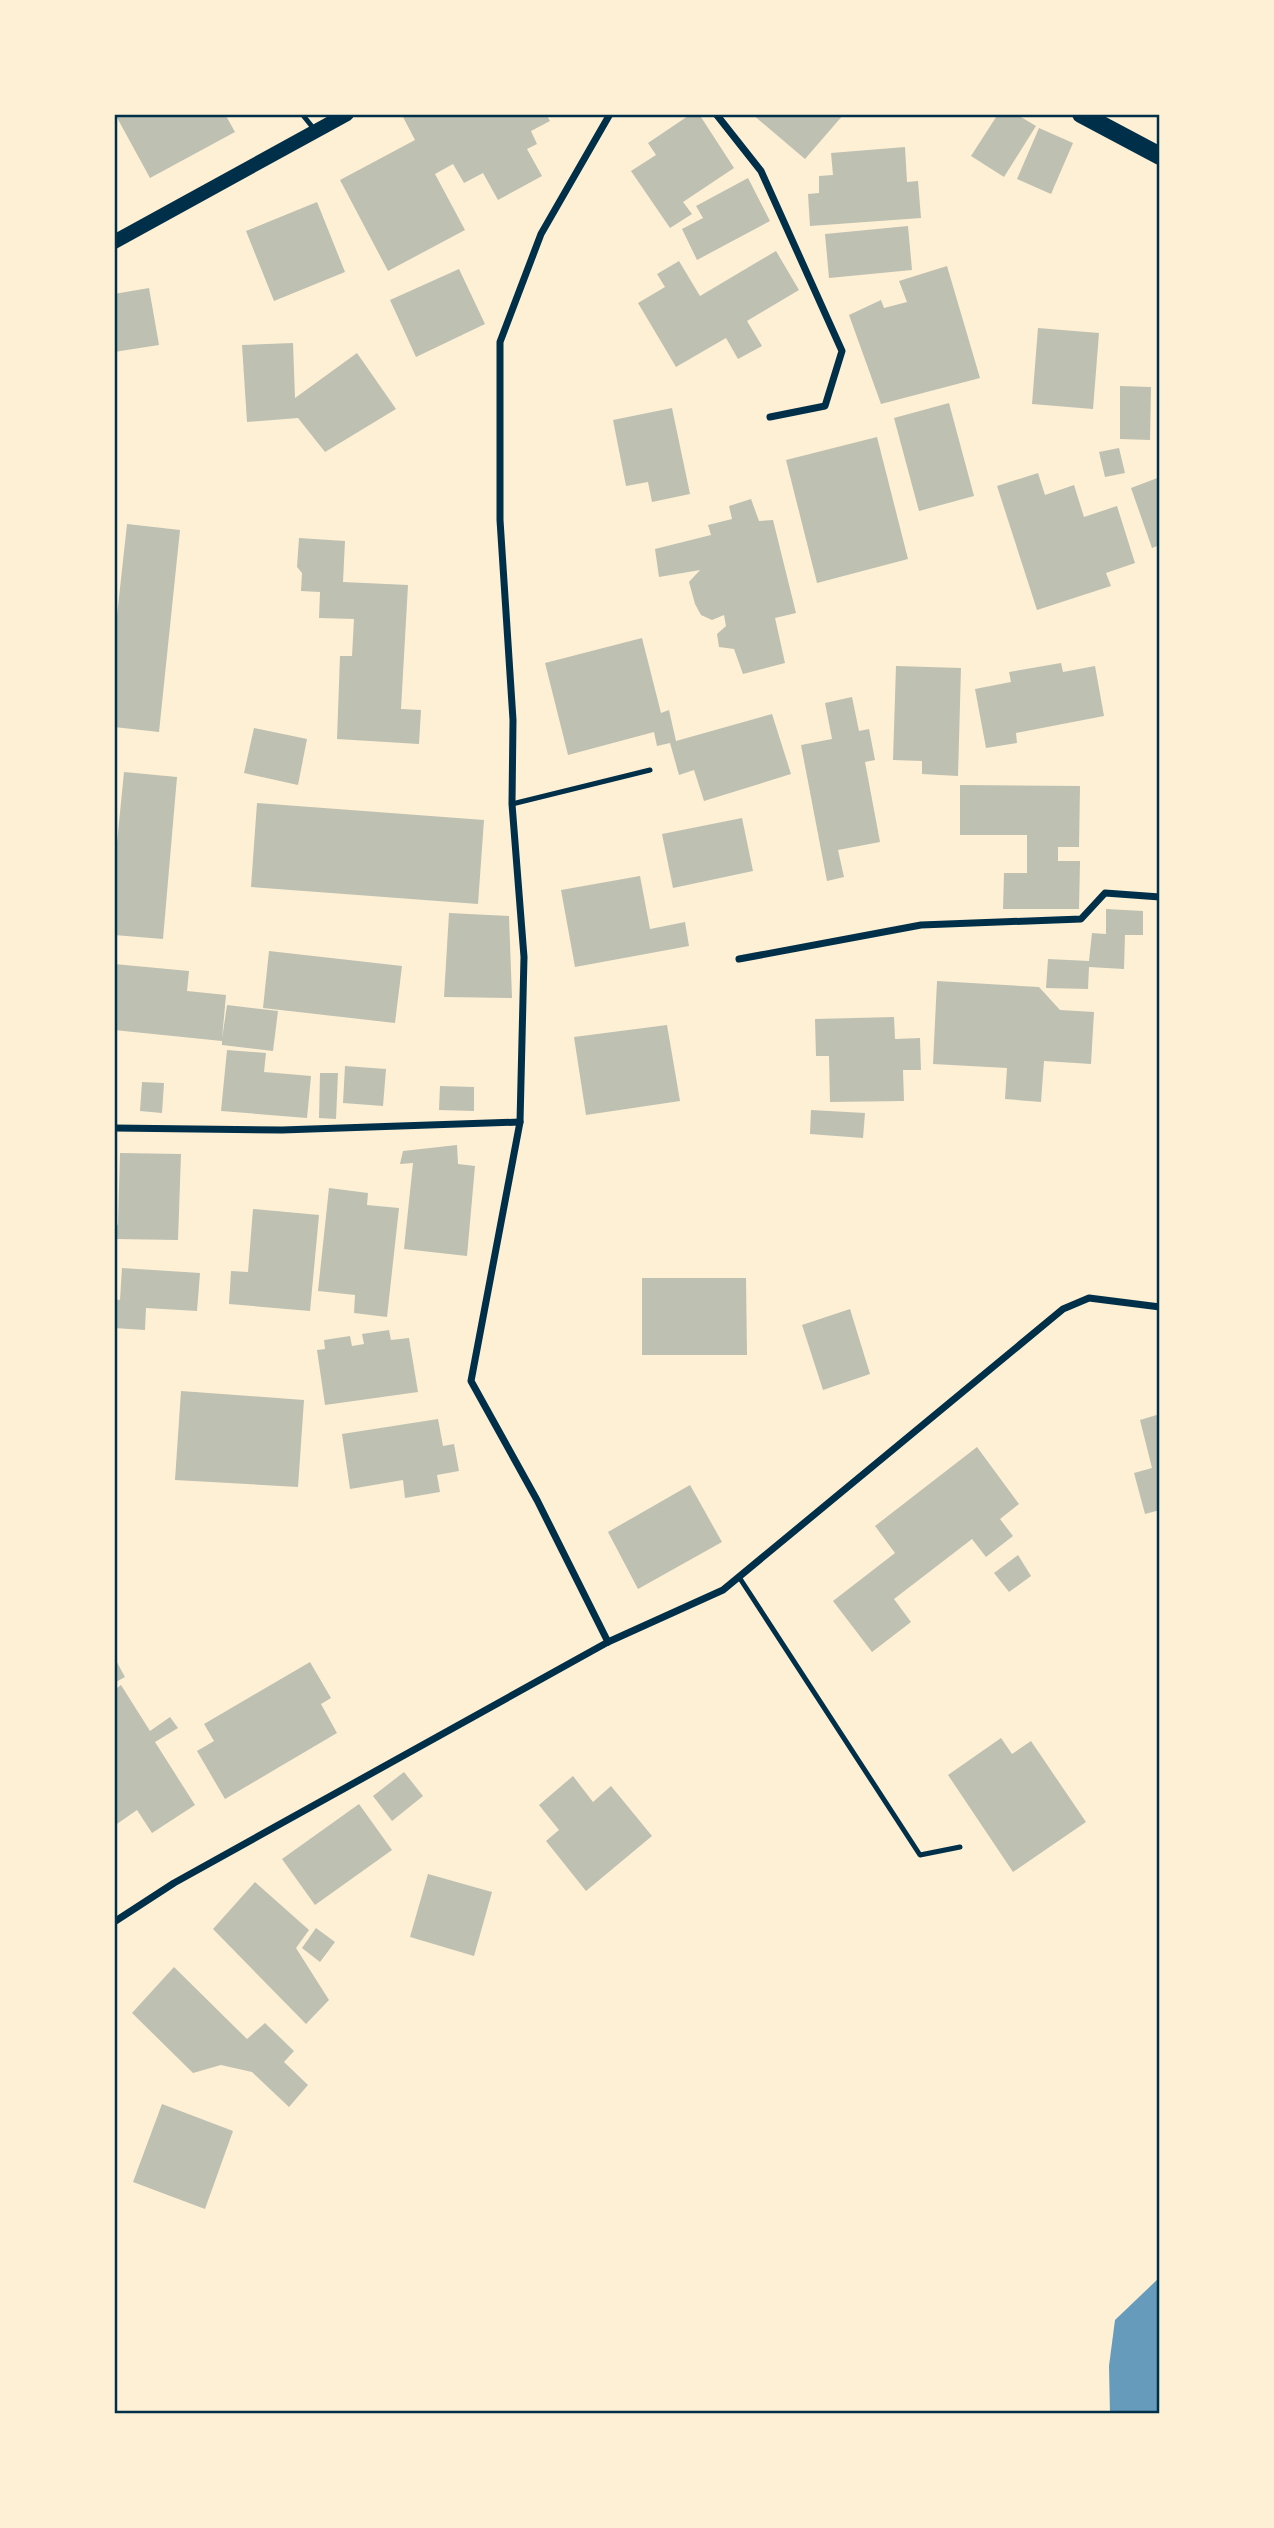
<svg xmlns="http://www.w3.org/2000/svg" width="1274" height="2528" font-family="'Space Grotesk',sans-serif">
	<rect width="100%" height="100%" fill="#fdf0d5"/>
	<path fill="#669bbc" d="M1160 2277V2414H1110L1109 2366 1115 2320Z"/>
	<g fill="#bec0b2">
		<path d="M115 114H225L235 132 150 178Z"/>
		<path d="M546 114 550 121 531 131 537 144 527 149 542 176 498 200 483 173 464 183 453 164 435 174 465 230 388 271 340 180 415 140 402 115Z"/>
		<path d="M691 114H699L734 168 683 202 692 214 670 228 631 171 656 155 648 143Z"/>
		<path d="M752 114H844L805 159Z"/>
		<path d="M998 114H1016L1036 126 1004 177 971 156Z"/>
		<path d="M1039 128 1073 143 1051 194 1017 179Z"/>
		<path d="M905 147 907 182 918 181 921 218 810 226 808 194 819 193V176L833 175 831 153Z"/>
		<path d="M748 178 770 221 697 260 682 229 703 218 696 206Z"/>
		<path d="M317 202 345 272 274 301 246 231Z"/>
		<path d="M908 226 912 270 829 278 825 234Z"/>
		<path d="M776 251 799 290 747 321 762 346 738 359 726 338 676 367 638 303 665 287 657 274 679 261 700 296Z"/>
		<path d="M947 266 980 378 881 404 849 315 881 300 884 308 907 302 899 281Z"/>
		<path d="M459 269 485 324 416 357 390 300Z"/>
		<path d="M149 288 159 345 114 352V294Z"/>
		<path d="M1038 328 1099 333 1093 409 1032 404Z"/>
		<path d="M293 343 295 398 357 353 396 409 325 452 298 418 247 422 242 345Z"/>
		<path d="M1120 386 1151 387 1150 440 1120 439Z"/>
		<path d="M949 403 974 496 919 511 894 418Z"/>
		<path d="M672 408 690 494 652 502 648 482 626 486 613 420Z"/>
		<path d="M877 437 908 559 817 583 786 460Z"/>
		<path d="M1119 448 1125 473 1105 477 1099 452Z"/>
		<path d="M1038 473 1045 495 1074 485 1084 517 1117 506 1135 563 1106 573 1111 586 1037 610 997 486Z"/>
		<path d="M1160 477V545L1152 548 1131 488Z"/>
		<path d="M751 499 759 521 773 520 796 613 775 618 785 663 743 674 734 649 719 647 717 634 726 626 724 615 712 620 701 615 695 604 689 582 700 570 659 577 655 549 711 535 708 525 732 519 729 506Z"/>
		<path d="M127 524 180 530 159 732 114 727V643Z"/>
		<path d="M299 538 345 541 343 582 408 585 401 709 421 710 419 744 337 739 340 656H352L354 619 319 618 320 592 301 591 302 573 297 567Z"/>
		<path d="M642 638 661 713 669 710 676 741 772 714 791 774 704 801 694 770 679 775 670 743 657 746 654 732 568 755 545 663Z"/>
		<path d="M1061 663 1063 672 1095 666 1104 716 1016 733 1017 743 986 748 975 689 1011 682 1009 672Z"/>
		<path d="M896 666 961 668 958 776 922 774V761L893 760Z"/>
		<path d="M852 697 859 731 869 729 875 760 865 762 880 842 838 850 844 877 827 881 801 745 832 739 825 703Z"/>
		<path d="M254 728 307 739 298 785 244 773Z"/>
		<path d="M124 772 177 777 163 939 114 935V873Z"/>
		<path d="M960 785 1080 786 1079 847H1058V861H1080L1079 909H1003L1004 873H1027V835H960Z"/>
		<path d="M257 803 484 820 478 904 251 887Z"/>
		<path d="M742 818 753 871 673 888 662 834Z"/>
		<path d="M640 876 650 929 685 922 689 946 575 967 561 890Z"/>
		<path d="M1106 909 1143 911V935H1125L1124 969 1089 967 1088 989 1046 988 1048 959 1089 961 1092 933 1106 934Z"/>
		<path d="M449 913 509 916 512 998 444 997Z"/>
		<path d="M269 951 402 966 395 1023 263 1008Z"/>
		<path d="M114 964 189 971 187 991 226 995 222 1039 227 1005 278 1011 273 1051 222 1045V1041L114 1030Z"/>
		<path d="M937 981 1039 987 1060 1010 1094 1012 1091 1064 1044 1061 1041 1102 1005 1099 1007 1068 933 1064Z"/>
		<path d="M894 1017 895 1039 920 1038 921 1070H903L904 1101 830 1102 829 1056H816L815 1019Z"/>
		<path d="M667 1025 680 1101 586 1115 574 1037Z"/>
		<path d="M227 1050 266 1053 264 1072 311 1076 307 1118 221 1111Z"/>
		<path d="M345 1066 386 1069 383 1106 343 1103Z"/>
		<path d="M320 1073H338L336 1119 319 1118Z"/>
		<path d="M142 1082 164 1083 162 1113 140 1111Z"/>
		<path d="M440 1086 474 1087V1111L439 1110Z"/>
		<path d="M811 1110 865 1113 863 1138 810 1134Z"/>
		<path d="M457 1145 458 1164 475 1166 467 1256 404 1249 413 1163 400 1164 403 1151Z"/>
		<path d="M120 1153 181 1154 178 1240 114 1239V1224L118 1225Z"/>
		<path d="M329 1188 368 1193 367 1205 399 1208 387 1317 354 1313 355 1295 318 1291Z"/>
		<path d="M253 1209 319 1215 310 1311 229 1304 231 1271 248 1272Z"/>
		<path d="M122 1268 200 1273 197 1311 146 1308 145 1330 114 1328V1299L120 1300Z"/>
		<path d="M642 1278H746L747 1355H642Z"/>
		<path d="M850 1309 870 1374 823 1390 802 1325Z"/>
		<path d="M389 1330 391 1340 409 1338 418 1392 325 1405 317 1350 325 1349 324 1340 350 1336 352 1346 364 1344 362 1334Z"/>
		<path d="M181 1391 304 1400 298 1487 175 1480Z"/>
		<path d="M1160 1414V1510L1145 1514 1134 1473 1152 1468 1140 1420Z"/>
		<path d="M438 1419 443 1446 454 1444 459 1471 437 1475 440 1492 405 1498 403 1480 350 1489 342 1434Z"/>
		<path d="M977 1447 1019 1504 1000 1519 1013 1536 986 1557 972 1539 894 1599 911 1622 872 1652 833 1601 895 1553 875 1526Z"/>
		<path d="M690 1485 722 1542 638 1589 608 1532Z"/>
		<path d="M1018 1555 1031 1576 1009 1592 994 1573Z"/>
		<path d="M114 1657 125 1677 114 1683Z"/>
		<path d="M310 1662 331 1698 321 1704 337 1733 225 1799 197 1751 214 1741 204 1724Z"/>
		<path d="M121 1685 150 1731 170 1717 178 1728 155 1742 195 1805 152 1833 137 1810 114 1826V1690Z"/>
		<path d="M1001 1738 1012 1754 1031 1741 1086 1822 1013 1872 948 1775Z"/>
		<path d="M404 1772 423 1796 392 1821 373 1796Z"/>
		<path d="M573 1776 593 1802 611 1786 652 1836 586 1891 546 1841 559 1830 539 1805Z"/>
		<path d="M359 1804 392 1850 315 1905 282 1859Z"/>
		<path d="M428 1874 492 1892 474 1956 410 1937Z"/>
		<path d="M255 1882 309 1930 296 1948 329 2000 306 2024 213 1929Z"/>
		<path d="M316 1928 335 1942 320 1962 302 1948Z"/>
		<path d="M174 1967 247 2039 265 2023 294 2051 284 2062 308 2085 289 2107 252 2072 221 2065 193 2073 132 2013Z"/>
		<path d="M162 2104 233 2131 205 2209 133 2182Z"/>
	</g>
	<g fill="none" stroke-linecap="round" stroke-linejoin="round">
		<g stroke="#003049" stroke-width="5">
			<path d="M302 114 314 129"/>
			<path d="M512 804 650 770"/>
			<path d="M739 1577 920 1855 960 1847"/>
		</g>
		<g stroke="#003049" stroke-width="7">
			<path d="M716 114 761 171 842 351 825 406 770 417"/>
			<path d="M739 959 921 925 1081 919 1105 893 1160 897"/>
			<path d="M114 1128 282 1130 520 1122"/>
			<path d="M608 1642 537 1500 471 1381 520 1122 524 957 512 804 513 720 500 520V342L541 234 610 114"/>
			<path d="M114 1922 174 1883 608 1642 723 1590 1063 1309 1089 1298 1160 1307"/>
		</g>
		<path stroke="#003049" stroke-width="14" d="M114 242 347 114"/>
		<path stroke="#003049" stroke-width="18" d="M1081 114 1160 156"/>
	</g>
	<rect width="1274" height="2528" fill="none" stroke="#fdf0d5" stroke-width="231"/>
	<rect x="116" y="116" width="1042" height="2296" fill="none" stroke="#003049" stroke-width="2.5"/>
</svg>
